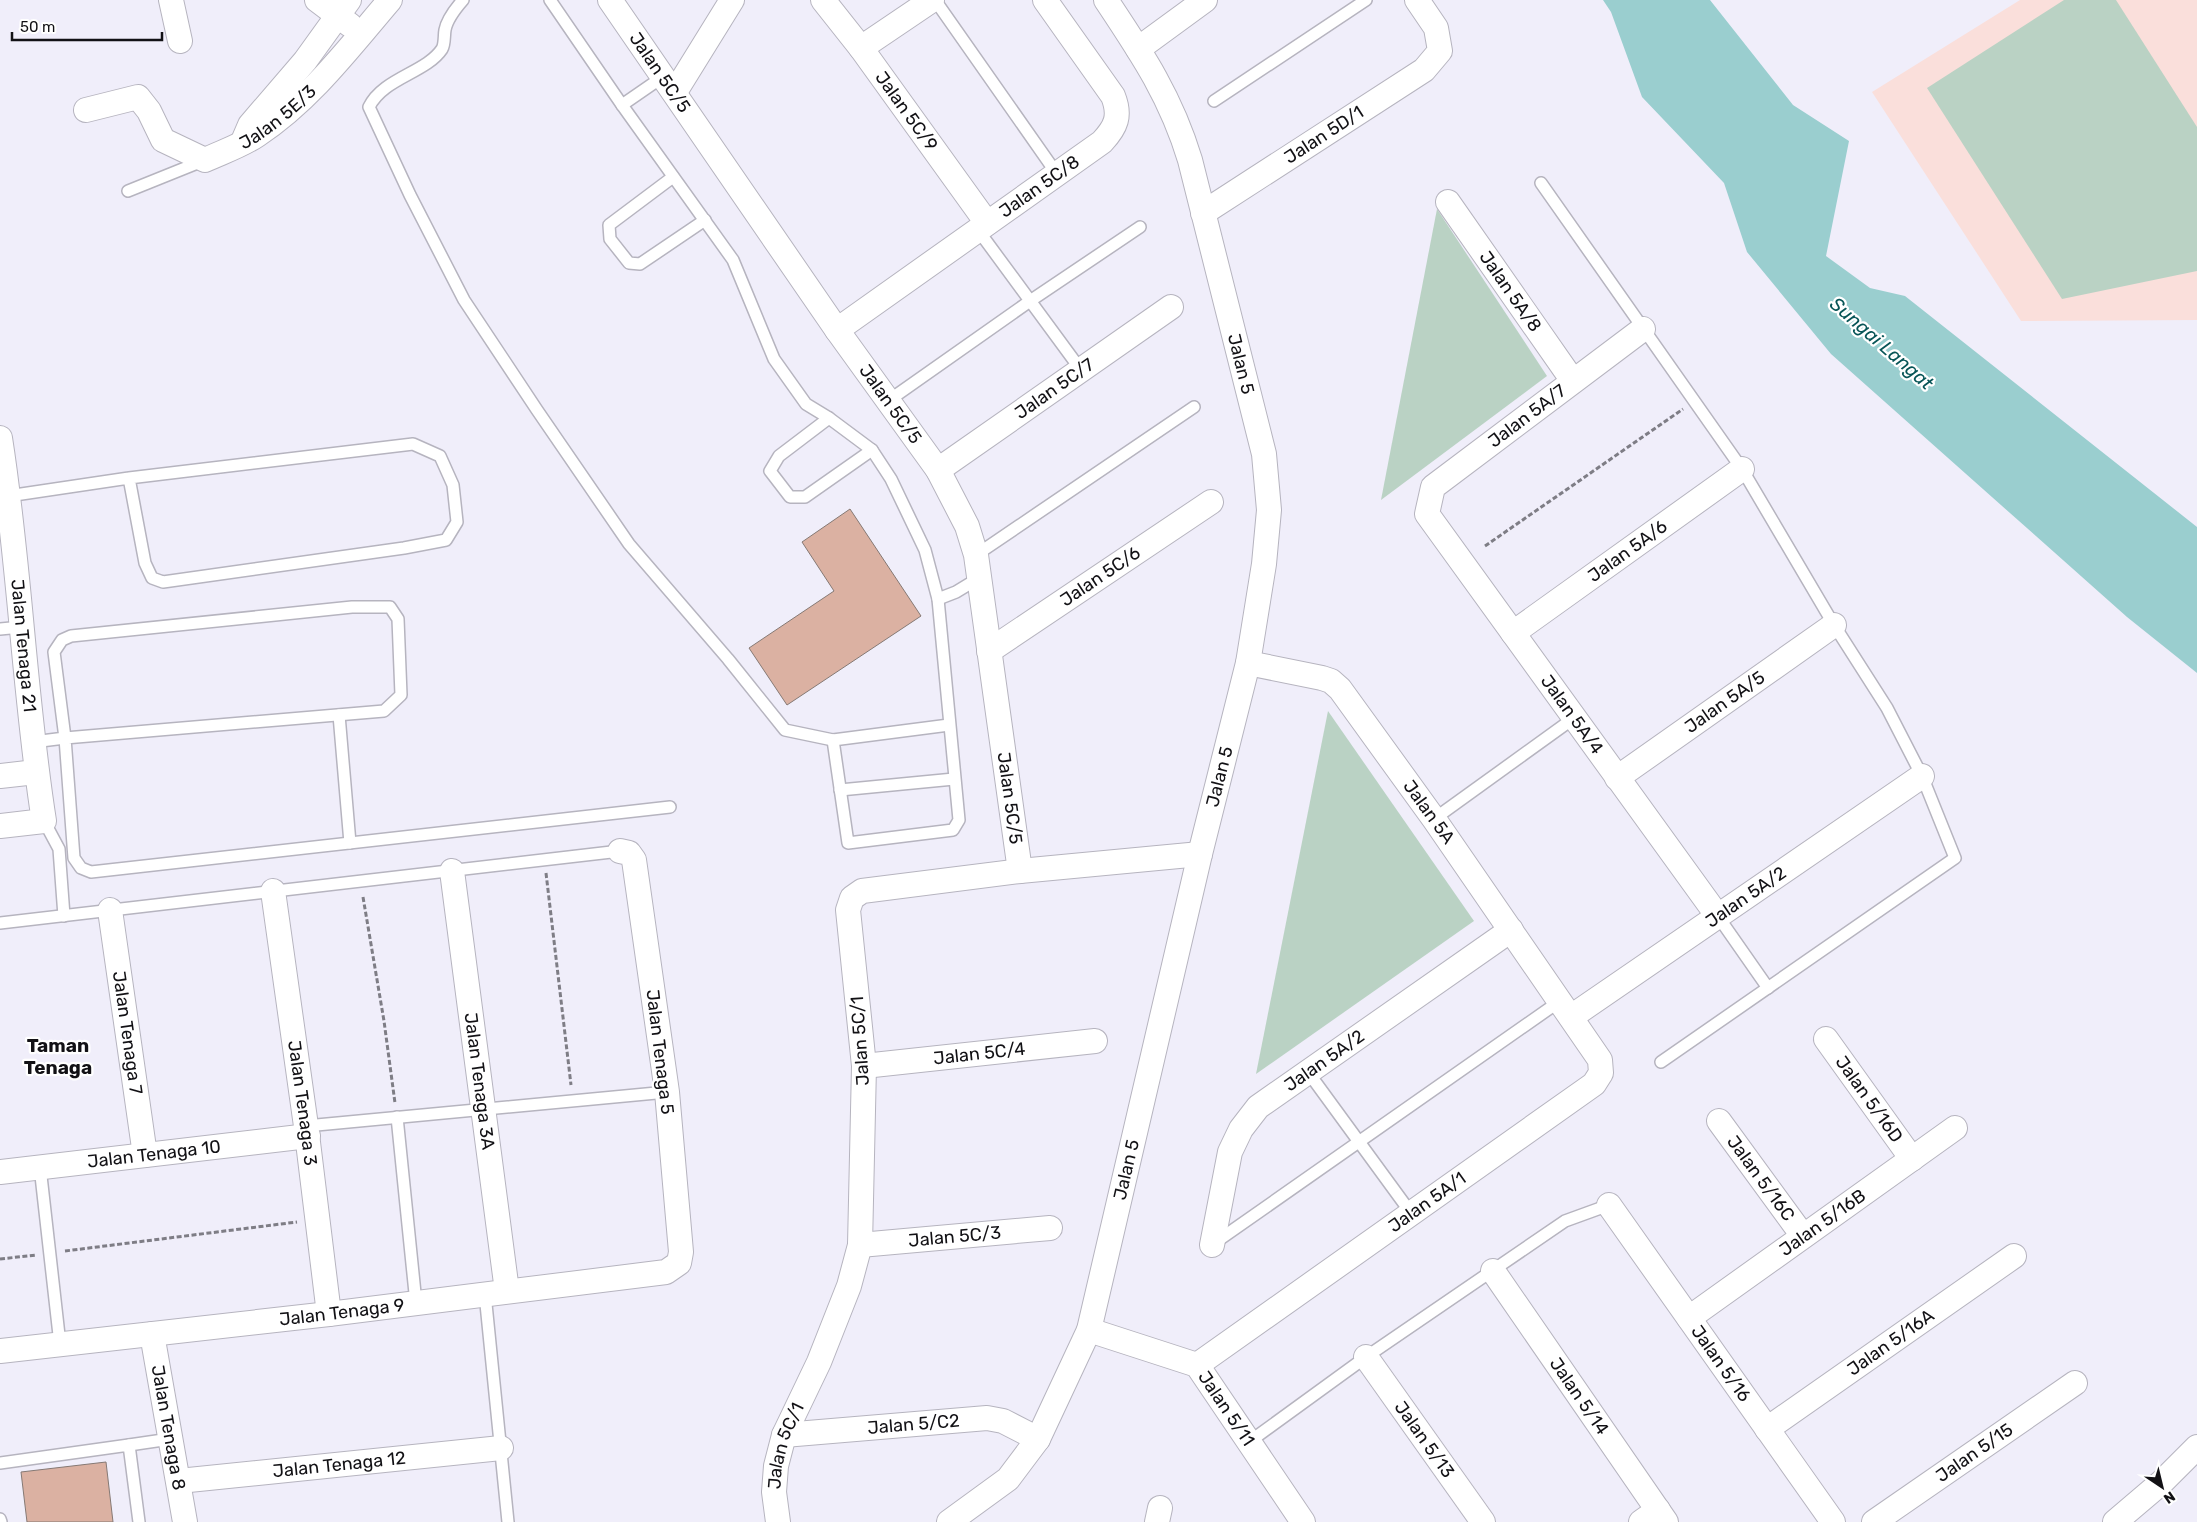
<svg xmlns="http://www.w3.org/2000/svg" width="2197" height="1522" font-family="Rubik,sans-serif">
	<rect width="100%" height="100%" fill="#f0eefa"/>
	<path fill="#fadfdb" d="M2020 0H2197V320L2021 321 1872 92Z"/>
	<g fill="#bad2c4">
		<path d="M2064 0H2116L2197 127V271L2062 299 1927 88Z"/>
		<path d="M1437 209 1547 376 1381 500Z"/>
		<path d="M1328 711 1474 921 1256 1074Z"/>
	</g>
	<path fill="#9acecf" d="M1603 0H1710L1793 105 1849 141 1826 256 1870 288 1905 296 2197 527V673L2127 617 1831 354 1747 252 1724 183 1642 97 1611 12Z"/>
	<g fill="#dbb1a2" stroke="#857974">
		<path d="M850 509 921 616 787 705 749 648 834 591 802 542Z"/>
		<path d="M106 1462 113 1522H27L21 1472Z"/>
	</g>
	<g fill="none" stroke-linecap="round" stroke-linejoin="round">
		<defs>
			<g id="lane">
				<path d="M463 0C456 8 447 19 445 30 444 35 445 44 442 49 426 73 383 78 369 107L410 195 464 300 537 410 629 544 728 659 785 730 833 740 949 725"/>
				<path d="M550 0 622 105 733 260 774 359 806 404 829 418 872 450 891 479 925 550 938 599 959 820 953 830 848 843 833 740"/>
				<path d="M935 0 1057 174"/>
				<path d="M1214 101 1366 0"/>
				<path d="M622 105 664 76"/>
				<path d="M673 177 609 225 610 239 629 263 640 264 705 220"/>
				<path d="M1541 183 1742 469 1834 625 1887 708 1922 776 1955 858 1661 1062"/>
				<path d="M128 191 205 160"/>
				<path d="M978 230 1081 370"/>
				<path d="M888 401 1030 301 1140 227"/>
				<path d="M829 418 779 456 770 471 790 497H805L872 450"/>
				<path d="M8 496 129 478 413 444 440 456 453 485 457 522 446 540 404 548 163 582 152 578 145 563 129 478"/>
				<path d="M976 555 1194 407"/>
				<path d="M938 599 956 592 979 578"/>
				<path d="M0 629 21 627"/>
				<path d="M339 715 350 843"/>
				<path d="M33 742 65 738 384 711 401 695 398 619 390 607H352L71 636 62 640 54 652 65 738 74 858 81 868 91 872 670 807"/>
				<path d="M840 790 954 779"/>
				<path d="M1434 819 1574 718"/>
				<path d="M44 821 59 849 64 916"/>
				<path d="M1717 915 1768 988"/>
				<path d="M0 923 620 851"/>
				<path d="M1308 1072 1411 1213"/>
				<path d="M397 1117 416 1303"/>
				<path d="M306 1126 667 1092"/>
				<path d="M40 1167 60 1344"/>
				<path d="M1213 1244 1560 1001"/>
				<path d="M485 1294 508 1522"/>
				<path d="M1249 1442 1366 1357 1565 1221 1609 1205"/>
				<path d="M129 1445 170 1439"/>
				<path d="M0 1463 129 1445 139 1522"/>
				<path d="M0 1519 1 1522"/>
			</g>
			<g id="street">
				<path d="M171 0 180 41"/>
				<path d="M317 0 350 25"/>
				<path id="s1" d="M610 0 837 330 938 470 967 526 976 555 1020 871"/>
				<path id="s2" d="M823 0 861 48 987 223"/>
				<path d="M861 48 932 0"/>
				<path d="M1138 49 1205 0"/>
				<path d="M675 92 732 0"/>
				<path id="s3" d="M86 110 138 97 149 111 163 140 205 160C222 152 241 146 257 135 310 100 349 48 390 0"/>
				<path d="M244 139 250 125 305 61 349 0"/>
				<path id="s4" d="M1448 202 1573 381"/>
				<path id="s5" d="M1203 213 1424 70 1440 51 1436 28 1417 0"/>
				<path id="s6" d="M1643 329 1433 487 1427 514 1717 915"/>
				<path id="s7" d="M837 330 1102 142C1116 127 1121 116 1113 96L1045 0"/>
				<path id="s8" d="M0 438C20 565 24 695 44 821L0 826"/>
				<path id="s9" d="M938 470 1171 307"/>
				<path id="s10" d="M1513 633 1742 469"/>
				<path id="s11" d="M989 651 1211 502"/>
				<path d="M0 776 36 772"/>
				<path id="s12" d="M1617 778 1834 625"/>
				<path id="s13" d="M452 871 507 1291"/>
				<path id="s14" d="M273 891 306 1126 329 1314"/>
				<path id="s15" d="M110 910 145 1155"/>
				<path id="s16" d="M1571 1017 1922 776"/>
				<path id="s17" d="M1826 1039 1912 1159"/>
				<path id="s18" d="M864 1066 1095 1041"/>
				<path id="s19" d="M1719 1121 1803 1236"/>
				<path id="s20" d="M0 1172 308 1136"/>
				<path id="s21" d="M1609 1205 1833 1522"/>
				<path id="s22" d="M860 1245 1050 1228"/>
				<path id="s23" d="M1212 1245 1230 1152 1241 1129 1258 1107 1511 930"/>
				<path id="s24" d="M1493 1271 1666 1522"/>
				<path id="s25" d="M1689 1318 1955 1128"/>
				<path id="s26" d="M1089 1330 1197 1365 1303 1522"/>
				<path id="s27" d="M152 1334 185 1522"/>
				<path id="s28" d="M0 1351 329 1314 666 1272 679 1263 681 1252 667 1092 634 860 629 853 620 851"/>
				<path id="s29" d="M1366 1357 1483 1522"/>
				<path id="s30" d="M1197 1365 1594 1084 1601 1073 1600 1060 1434 819 1340 689 1331 681 1322 678 1248 663"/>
				<path id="s31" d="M1767 1429 2014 1256"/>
				<path id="s32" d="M784 1435 987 1418 1003 1421 1038 1439"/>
				<path id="s33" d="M179 1481 501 1448"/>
				<path id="s34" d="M778 1522 774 1492 776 1466 784 1435 819 1362 849 1286 860 1245 864 1066 848 910 852 898 862 891 1020 871 1200 854"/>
				<path id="s35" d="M949 1522 1008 1479 1038 1439 1089 1330 1200 854 1248 663 1264 564 1269 510 1264 454 1190 160C1171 97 1142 54 1106 0"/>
				<path d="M1157 1522 1160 1508"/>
				<path d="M1641 1522 1658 1510"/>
				<path id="s36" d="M1874 1522 2075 1383"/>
				<path d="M2115 1522 2162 1482 2197 1447"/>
			</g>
		</defs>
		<use href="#lane" stroke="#b6b4bf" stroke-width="14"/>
		<use href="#street" stroke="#b6b4bf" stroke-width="26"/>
		<g stroke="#7e7d85" stroke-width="3" stroke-dasharray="5 2.5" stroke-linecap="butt">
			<path d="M1485 546 1683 409"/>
			<path d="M546 873 571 1085"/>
			<path d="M363 897 384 1021 395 1103"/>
			<path d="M65 1251 297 1222"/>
			<path d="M0 1259 36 1255"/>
		</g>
		<use href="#lane" stroke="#fff" stroke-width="11"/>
		<use href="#street" stroke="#fff" stroke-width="24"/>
	</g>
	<g text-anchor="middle" stroke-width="4.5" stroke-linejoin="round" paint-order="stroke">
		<g font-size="18" fill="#121115" stroke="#fff">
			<text dy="6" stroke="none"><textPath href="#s1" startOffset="88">Jalan 5C/5</textPath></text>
			<text dy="6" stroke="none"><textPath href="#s3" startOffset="235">Jalan 5E/3</textPath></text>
			<text dy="6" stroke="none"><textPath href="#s2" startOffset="139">Jalan 5C/9</textPath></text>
			<text dy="6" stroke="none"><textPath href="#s5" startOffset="144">Jalan 5D/1</textPath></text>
			<text dy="6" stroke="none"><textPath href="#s7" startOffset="248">Jalan 5C/8</textPath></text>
			<text dy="6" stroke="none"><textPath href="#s4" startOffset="109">Jalan 5A/8</textPath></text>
			<text transform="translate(1241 364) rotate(76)" y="6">Jalan 5</text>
			<text dy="6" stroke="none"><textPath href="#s9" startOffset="142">Jalan 5C/7</textPath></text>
			<text dy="6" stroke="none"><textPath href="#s1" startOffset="492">Jalan 5C/5</textPath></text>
			<text transform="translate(1527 416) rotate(-37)" y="6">Jalan 5A/7</text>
			<text dy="6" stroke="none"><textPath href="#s10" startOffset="141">Jalan 5A/6</textPath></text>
			<text dy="6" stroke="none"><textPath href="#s11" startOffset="134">Jalan 5C/6</textPath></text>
			<text dy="6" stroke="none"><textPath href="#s8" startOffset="209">Jalan Tenaga 21</textPath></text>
			<text dy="6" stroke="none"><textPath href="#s12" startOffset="132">Jalan 5A/5</textPath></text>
			<text dy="6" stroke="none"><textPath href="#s6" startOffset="538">Jalan 5A/4</textPath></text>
			<text dy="6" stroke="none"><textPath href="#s35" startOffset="812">Jalan 5</textPath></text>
			<text dy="6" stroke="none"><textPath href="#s1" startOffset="912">Jalan 5C/5</textPath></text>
			<text transform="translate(1429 812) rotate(54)" y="6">Jalan 5A</text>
			<text dy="6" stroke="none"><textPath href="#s16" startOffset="212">Jalan 5A/2</textPath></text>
			<text dy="6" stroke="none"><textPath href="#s15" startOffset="124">Jalan Tenaga 7</textPath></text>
			<text transform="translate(860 1041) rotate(-94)" y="6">Jalan 5C/1</text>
			<text transform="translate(660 1052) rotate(83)" y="6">Jalan Tenaga 5</text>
			<text dy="6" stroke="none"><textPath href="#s18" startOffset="116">Jalan 5C/4</textPath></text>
			<text dy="6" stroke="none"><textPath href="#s23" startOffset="229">Jalan 5A/2</textPath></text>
			<text dy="6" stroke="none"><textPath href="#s13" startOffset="212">Jalan Tenaga 3A</textPath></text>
			<text dy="6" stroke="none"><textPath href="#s17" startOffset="74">Jalan 5/16D</textPath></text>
			<text dy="6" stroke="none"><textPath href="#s14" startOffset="214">Jalan Tenaga 3</textPath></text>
			<text dy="6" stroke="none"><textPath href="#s20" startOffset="155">Jalan Tenaga 10</textPath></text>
			<text dy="6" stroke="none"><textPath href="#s35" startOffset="408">Jalan 5</textPath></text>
			<text dy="6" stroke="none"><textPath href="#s19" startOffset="71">Jalan 5/16C</textPath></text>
			<text dy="6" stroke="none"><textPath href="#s30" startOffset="282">Jalan 5A/1</textPath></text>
			<text dy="6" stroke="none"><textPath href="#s25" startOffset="164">Jalan 5/16B</textPath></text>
			<text dy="6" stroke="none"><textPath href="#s22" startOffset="95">Jalan 5C/3</textPath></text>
			<text dy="6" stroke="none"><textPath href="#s28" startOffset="344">Jalan Tenaga 9</textPath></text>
			<text dy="6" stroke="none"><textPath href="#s31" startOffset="151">Jalan 5/16A</textPath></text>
			<text dy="6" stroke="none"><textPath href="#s21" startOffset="194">Jalan 5/16</textPath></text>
			<text dy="6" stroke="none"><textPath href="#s24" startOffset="152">Jalan 5/14</textPath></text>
			<text dy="6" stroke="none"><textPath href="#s26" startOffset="166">Jalan 5/11</textPath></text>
			<text dy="6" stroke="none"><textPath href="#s32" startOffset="130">Jalan 5/C2</textPath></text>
			<text dy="6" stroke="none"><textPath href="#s27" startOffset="95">Jalan Tenaga 8</textPath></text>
			<text dy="6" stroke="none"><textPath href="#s29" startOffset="101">Jalan 5/13</textPath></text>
			<text dy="6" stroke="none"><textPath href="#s34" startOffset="78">Jalan 5C/1</textPath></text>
			<text dy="6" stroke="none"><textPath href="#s36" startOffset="122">Jalan 5/15</textPath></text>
			<text dy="6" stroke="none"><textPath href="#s33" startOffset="161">Jalan Tenaga 12</textPath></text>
		</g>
		<g font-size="19" font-style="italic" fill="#075557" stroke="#fff">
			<text transform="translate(1882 343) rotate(41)" y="7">Sungai Langat</text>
		</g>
		<g font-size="19" font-weight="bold" fill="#121115" stroke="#fff">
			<text x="58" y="1052">Taman<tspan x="58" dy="22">Tenaga</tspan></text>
		</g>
	</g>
	<g transform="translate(2162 1487) rotate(145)" stroke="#ffffff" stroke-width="4" paint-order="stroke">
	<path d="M0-4L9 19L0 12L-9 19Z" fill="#121115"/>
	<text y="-8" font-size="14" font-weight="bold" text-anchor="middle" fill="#121115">N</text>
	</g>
	<path d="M12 32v8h150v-8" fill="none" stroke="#121115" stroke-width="2.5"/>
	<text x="20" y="32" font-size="15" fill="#121115" stroke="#ffffff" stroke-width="4" paint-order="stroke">50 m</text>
</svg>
